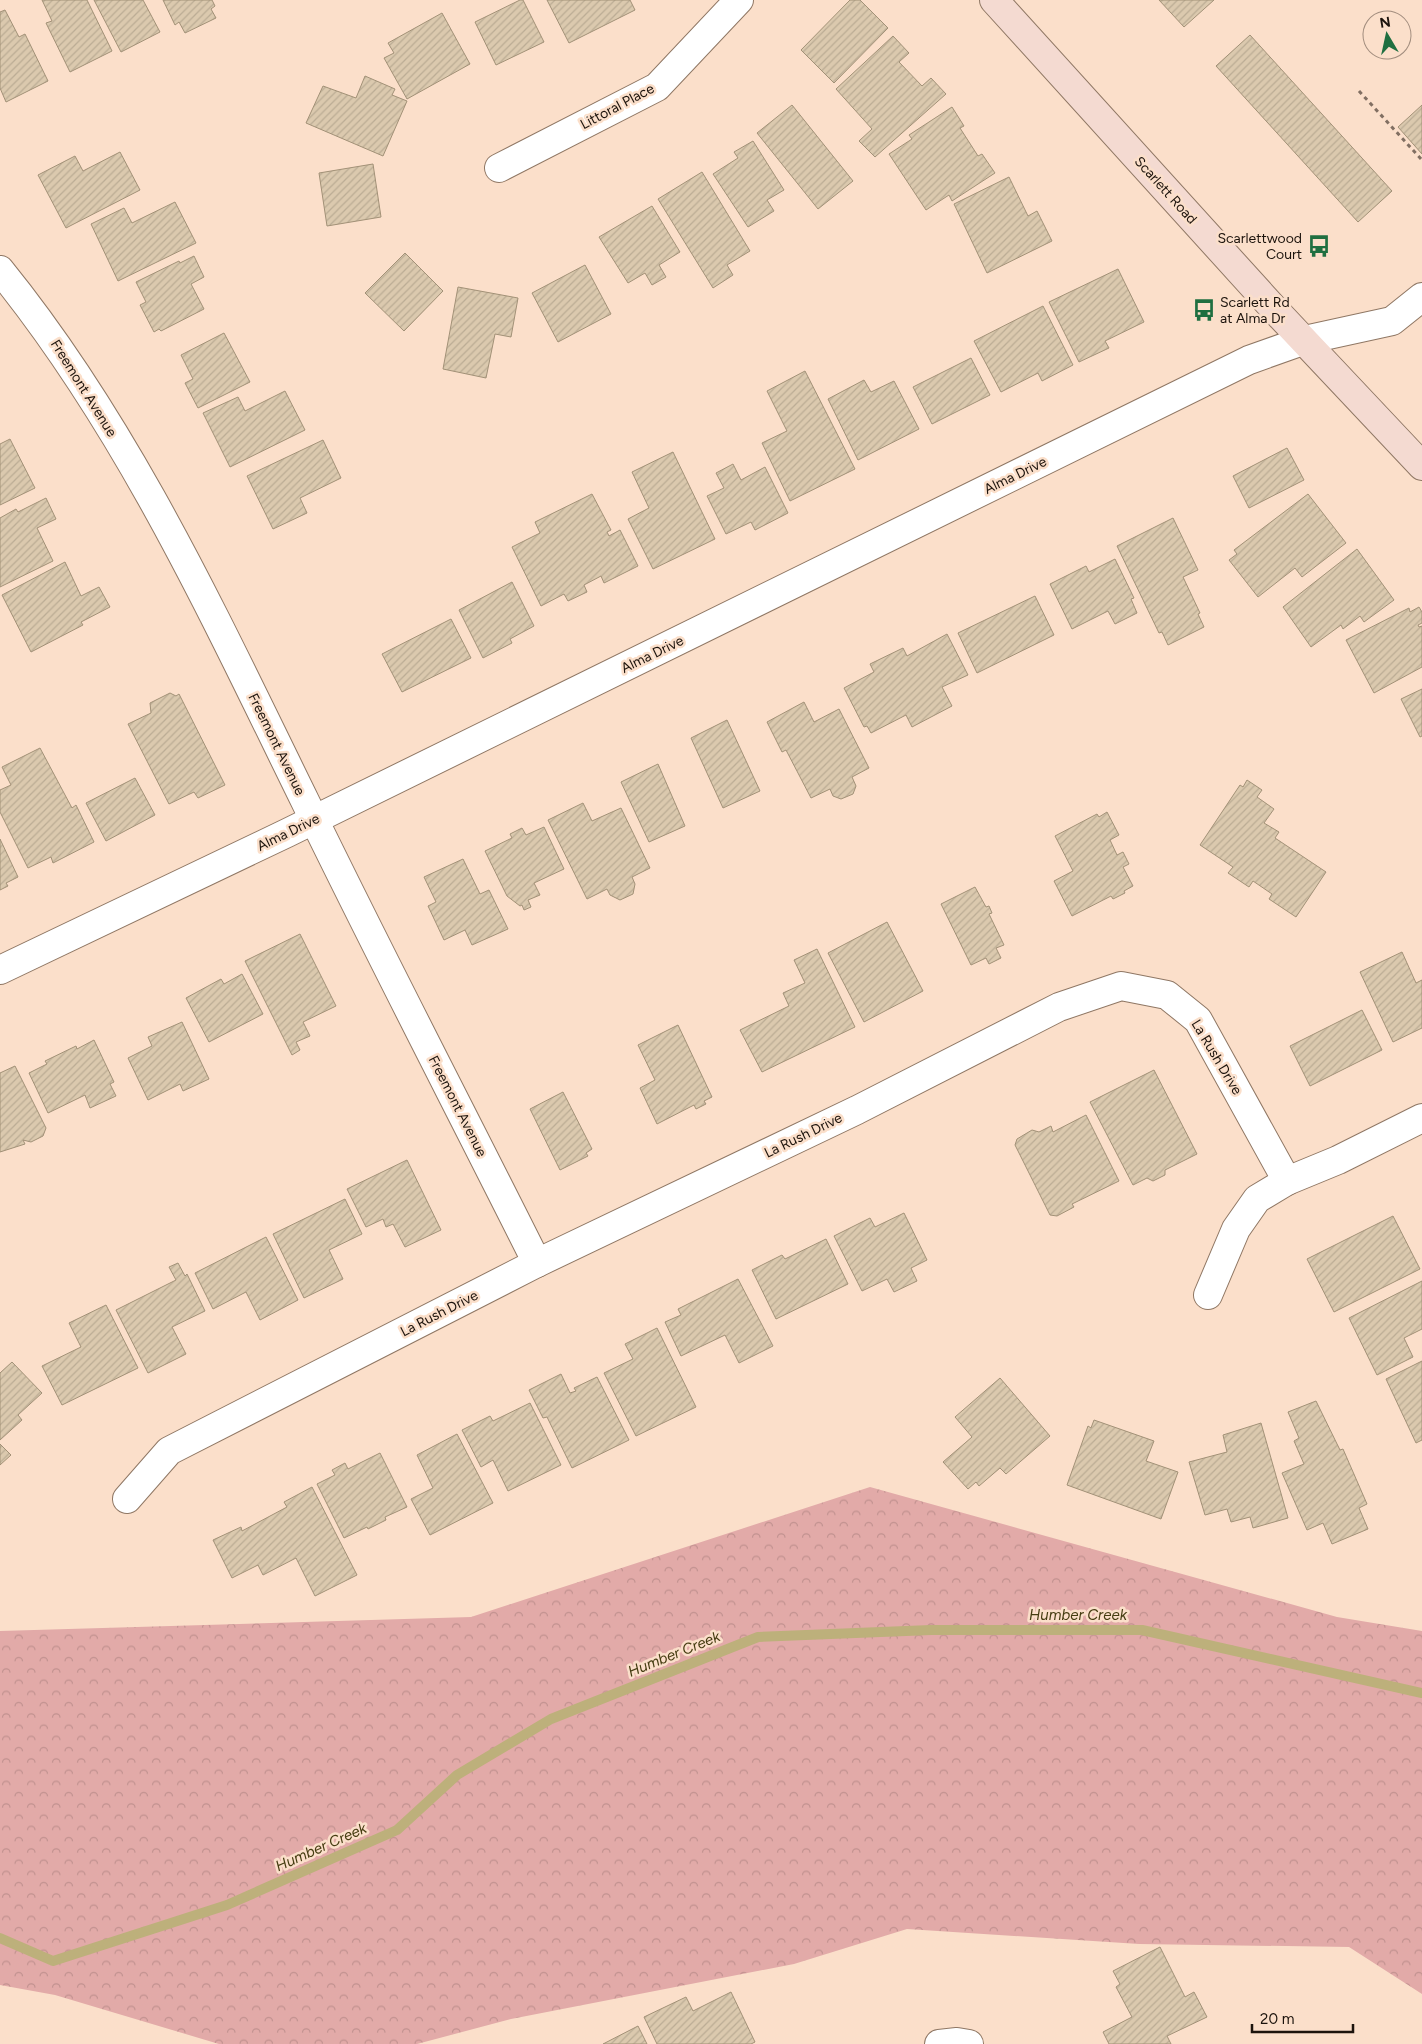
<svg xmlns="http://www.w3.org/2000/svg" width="1422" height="2044" font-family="Figtree,sans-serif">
	<defs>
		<pattern id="forest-crowns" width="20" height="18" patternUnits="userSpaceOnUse" patternTransform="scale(1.25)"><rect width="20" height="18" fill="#e2aaa8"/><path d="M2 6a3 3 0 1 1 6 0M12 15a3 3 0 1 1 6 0" fill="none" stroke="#c1918f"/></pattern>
		<pattern id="building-hatch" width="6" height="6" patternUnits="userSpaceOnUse" patternTransform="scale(1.25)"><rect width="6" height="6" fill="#dbc9ae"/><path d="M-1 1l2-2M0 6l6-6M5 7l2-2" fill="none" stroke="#bbac94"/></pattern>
	</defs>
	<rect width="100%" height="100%" fill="#fbdfca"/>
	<path fill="url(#forest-crowns)" d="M870 1487 1337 1617 1422 1631V1994L1349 1947 1139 1944 907 1929 794 1964 511 2019 417 2044H219L55 1995 0 1985V1631L471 1617Z"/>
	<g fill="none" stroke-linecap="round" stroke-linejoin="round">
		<path stroke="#bdb07b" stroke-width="10" d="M0 1938 53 1961 227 1905 397 1830 457 1775 551 1719 758 1637 931 1630H1142L1422 1693"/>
	</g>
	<g fill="url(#building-hatch)" stroke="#a29177">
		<path d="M42 0H87L112 51 70 72 46 23 52 21Z"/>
		<path d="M94 0H143L160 32 121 52Z"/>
		<path d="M163 0H212L215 6 211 9 216 18 185 33 179 22 175 25Z"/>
		<path d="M520 0H523L544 42 496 65 475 22Z"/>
		<path d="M547 0H630L635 10 569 43Z"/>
		<path d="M850 0H860L888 28 834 83 801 50Z"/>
		<path d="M1159 0H1214L1184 27Z"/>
		<path d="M5 10 19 37 25 34 48 81 6 102 0 88V12Z"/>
		<path d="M442 13 470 64 407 99 384 58 394 53 388 43Z"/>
		<path d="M1250 35 1392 191 1358 222 1216 66Z"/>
		<path d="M893 36 909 53 899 62 922 86 931 78 946 94 875 157 859 141 872 129 836 89Z"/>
		<path d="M365 76 395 89 392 95 407 101 383 156 306 123 323 86 356 98Z"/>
		<path d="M792 105 853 181 818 209 757 133Z"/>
		<path d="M1422 105V154L1398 127Z"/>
		<path d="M952 107 964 126 960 128 978 156 982 154 995 173 952 201 949 195 926 210 889 154 912 139 909 135Z"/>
		<path d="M753 141 784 190 767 200 774 211 748 227 713 174 738 158 734 152Z"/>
		<path d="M120 152 140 190 66 228 38 175 75 156 83 171Z"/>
		<path d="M373 164 381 217 327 226 319 173Z"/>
		<path d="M702 172 750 251 727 265 733 275 713 288 658 199Z"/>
		<path d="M1009 177 1028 216 1037 211 1052 241 987 273 954 204Z"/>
		<path d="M175 202 196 243 118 281 91 224 124 208 132 223Z"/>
		<path d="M652 206 680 252 659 265 666 277 652 285 645 273 628 283 599 237Z"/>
		<path d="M405 253 443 291 404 331 365 293Z"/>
		<path d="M194 256 204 277 191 284 204 309 161 331 159 329 154 332 140 305 146 302 136 282 179 261 180 263Z"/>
		<path d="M585 265 611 314 558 342 532 293Z"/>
		<path d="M1118 269 1144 322 1105 341 1109 348 1079 362 1049 302Z"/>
		<path d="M458 287 518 298 511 337 495 334 486 378 443 369Z"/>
		<path d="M1043 306 1073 365 1042 381 1038 373 1001 392 974 341Z"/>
		<path d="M224 333 250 382 198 408 185 383 193 379 181 355Z"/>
		<path d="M971 358 990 395 932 424 913 387Z"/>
		<path d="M805 371 855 469 790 501 762 443 787 431 767 391Z"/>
		<path d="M864 380 871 392 894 381 919 429 858 460 828 399Z"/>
		<path d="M285 391 305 430 230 467 203 413 238 397 245 411Z"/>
		<path d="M10 439 35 488 0 505V444Z"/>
		<path d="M323 440 341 478 300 498 307 513 273 529 247 476Z"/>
		<path d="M1287 448 1304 480 1249 508 1233 476Z"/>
		<path d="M673 452 715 539 653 569 628 519 649 508 632 472Z"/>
		<path d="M733 464 741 480 765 467 788 513 755 530 751 522 726 534 707 496 724 488 716 473Z"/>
		<path d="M592 494 611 530 607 532 609 536 620 530 638 566 604 583 601 576 584 585 587 592 568 601 564 594 541 606 512 547 540 533 535 522Z"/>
		<path d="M1308 494 1346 543 1302 577 1295 568 1258 597 1229 560 1237 554 1234 550Z"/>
		<path d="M46 498 56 519 37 528 53 561 0 587V518L16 509 18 512Z"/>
		<path d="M1173 518 1198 570 1183 577 1200 613 1198 614 1204 627 1168 645 1162 632 1159 633 1117 546Z"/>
		<path d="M1357 549 1394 600 1364 622 1360 616 1343 629 1341 625 1311 647 1283 607Z"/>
		<path d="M1115 559 1134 598 1131 599 1137 613 1115 624 1108 611 1072 629 1050 584 1086 566 1089 572Z"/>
		<path d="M65 562 81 596 99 587 110 607 81 622 83 625 31 652 2 595Z"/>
		<path d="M512 582 534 626 510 639 512 643 483 658 459 610Z"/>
		<path d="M1035 596 1054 635 977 673 958 633Z"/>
		<path d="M1419 607 1422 612V623L1418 625 1419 627 1422 626V667L1374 693 1346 640 1409 608 1410 612Z"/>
		<path d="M451 619 471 658 402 692 382 654Z"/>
		<path d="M947 634 968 675 942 687 952 706 912 727 906 715 871 733 867 726 864 727 844 688 874 672 870 664 903 648 907 656Z"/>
		<path d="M1422 689V736L1420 737 1401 699Z"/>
		<path d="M170 693 176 696 179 694 225 785 198 798 194 792 169 804 128 724 151 713 150 703Z"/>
		<path d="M804 702 814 722 839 709 869 768 852 777 856 786 853 794 841 799 833 796 830 789 811 798 786 750 782 752 767 722Z"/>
		<path d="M727 720 760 791 723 808 691 738Z"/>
		<path d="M40 748 72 808 76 805 94 842 53 863 51 857 28 868 0 812V790L11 785 2 767Z"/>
		<path d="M658 764 685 826 649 842 621 782Z"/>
		<path d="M135 778 155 815 106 841 86 803Z"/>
		<path d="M1247 780 1262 790 1257 797 1274 809 1264 823 1279 832 1275 838 1326 872 1296 917 1269 899 1272 894 1253 881 1249 887 1228 873 1233 867 1200 845 1240 785 1243 787Z"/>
		<path d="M583 803 592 821 621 808 650 868 632 877 635 884 633 894 620 900 610 895 607 889 587 899 548 820Z"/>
		<path d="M1107 812 1119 835 1110 840 1117 855 1123 852 1129 864 1123 867 1133 886 1124 891 1125 893 1113 899 1111 896 1072 916 1054 881 1073 871 1055 836 1097 814 1099 817Z"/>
		<path d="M544 827 564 869 534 883 540 895 528 900 531 907 524 910 522 905 520 906 507 896 485 851 512 838 510 834 522 828 526 835Z"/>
		<path d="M0 839 18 877 6 883 8 886 0 890Z"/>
		<path d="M463 859 480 894 489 890 508 929 472 945 465 930 444 940 428 906 436 902 424 877Z"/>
		<path d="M975 887 986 907 989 906 992 913 989 914 1004 945 996 948 1001 958 989 964 986 958 971 965 941 904Z"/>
		<path d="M887 922 923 991 864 1022 828 953Z"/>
		<path d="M300 934 336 1006 303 1022 310 1036 296 1042 300 1050 292 1055 245 961Z"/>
		<path d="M817 949 855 1027 762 1072 740 1030 789 1006 783 993 805 983 794 960Z"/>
		<path d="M1402 952 1416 983 1422 980V1028L1393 1042 1360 972Z"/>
		<path d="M242 974 263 1014 209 1042 186 998 221 979 224 984Z"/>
		<path d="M1362 1010 1382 1050 1310 1086 1290 1046Z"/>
		<path d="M182 1022 209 1079 183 1091 180 1084 148 1100 128 1058 152 1046 148 1037Z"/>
		<path d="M678 1025 712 1097 704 1101 706 1104 696 1109 694 1105 657 1124 640 1088 655 1080 638 1045Z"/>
		<path d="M94 1040 114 1082 110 1084 116 1096 90 1108 85 1095 48 1113 29 1073 47 1064 45 1061 76 1046 77 1049Z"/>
		<path d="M15 1066 46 1128 43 1136 31 1142 23 1140 25 1144 0 1152V1073Z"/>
		<path d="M1154 1070 1197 1154 1165 1170V1175L1153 1181 1147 1178 1133 1185 1090 1102Z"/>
		<path d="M563 1092 592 1149 586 1153 588 1156 560 1170 530 1109Z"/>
		<path d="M1086 1115 1119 1181 1072 1204 1074 1207 1057 1216 1050 1215 1015 1145 1017 1139 1032 1130 1039 1132 1051 1126 1053 1132Z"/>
		<path d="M407 1160 441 1230 405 1247 393 1224 386 1227 383 1219 366 1227 347 1189Z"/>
		<path d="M345 1199 362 1234 329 1250 343 1279 304 1298 273 1234Z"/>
		<path d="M904 1213 927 1260 911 1268 917 1281 894 1292 887 1279 862 1291 834 1236 870 1218 875 1227Z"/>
		<path d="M1393 1216 1420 1269 1334 1312 1307 1259Z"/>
		<path d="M266 1237 298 1300 260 1320 246 1292 213 1309 195 1273Z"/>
		<path d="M826 1239 848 1284 776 1319 752 1270 782 1255 785 1259Z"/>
		<path d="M178 1263 185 1276 187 1274 205 1311 172 1327 186 1354 148 1373 116 1310 176 1280 169 1267Z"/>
		<path d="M738 1279 773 1346 739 1363 725 1335 681 1356 665 1322 681 1315 678 1309Z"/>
		<path d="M1422 1281V1329L1404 1338 1413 1357 1377 1375 1349 1318Z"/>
		<path d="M106 1305 138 1368 62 1405 42 1366 81 1347 69 1323Z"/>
		<path d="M657 1328 696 1407 636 1436 604 1373 633 1359 625 1344Z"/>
		<path d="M1422 1361V1440L1416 1443 1386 1379Z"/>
		<path d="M12 1362 42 1393 18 1415 22 1420 0 1440V1373Z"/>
		<path d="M561 1374 570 1393 576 1391 574 1388 597 1377 629 1440 572 1468 547 1417 543 1418 529 1390Z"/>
		<path d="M1000 1378 1050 1436 1006 1474 1000 1468 979 1486 976 1482 968 1489 943 1462 972 1437 955 1417Z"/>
		<path d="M1316 1401 1340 1450 1343 1449 1367 1504 1359 1508 1368 1529 1332 1544 1323 1523 1307 1530 1282 1473 1304 1464 1294 1441 1299 1438 1288 1412Z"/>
		<path d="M530 1403 561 1465 508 1491 493 1460 481 1467 462 1430 490 1416 493 1421Z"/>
		<path d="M1094 1420 1154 1441 1146 1461 1178 1472 1161 1519 1067 1485 1088 1426 1091 1428Z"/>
		<path d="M1261 1423 1288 1518 1253 1528 1250 1517 1231 1522 1227 1509 1205 1515 1189 1462 1227 1452 1223 1435Z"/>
		<path d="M457 1434 493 1503 430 1535 411 1499 433 1488 417 1455Z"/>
		<path d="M0 1444 11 1455 0 1465Z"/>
		<path d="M380 1453 407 1507 385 1517 386 1520 368 1529 367 1527 344 1538 317 1484 335 1475 332 1470 345 1463 348 1469Z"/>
		<path d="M312 1487 357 1575 315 1596 296 1558 263 1575 258 1565 232 1578 213 1540 241 1527 242 1531 287 1507 284 1502Z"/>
		<path d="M1160 1947 1185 1997 1194 1992 1207 2017 1167 2036 1171 2044H1109L1103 2032 1132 2017 1116 1987 1120 1984 1113 1971Z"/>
		<path d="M731 1992 755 2042 751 2044H657L644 2017 686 1997 693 2011Z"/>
		<path d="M638 2026 647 2044H603Z"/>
	</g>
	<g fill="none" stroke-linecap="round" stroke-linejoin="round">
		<defs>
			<g id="street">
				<path d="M499 168 657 87 739 0"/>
				<path d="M0 270C129 429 215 618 305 801 380 956 460 1109 537 1263"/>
				<path d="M0 970 287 833 1249 360 1305 340 1392 321 1422 297"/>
				<path d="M1208 1295 1236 1229 1257 1199 1287 1181 1338 1160 1422 1118"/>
				<path d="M127 1499 169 1451 537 1263 857 1110 1059 1007 1121 986 1167 995 1198 1020 1287 1181"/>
				<path d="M939 2044 957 2042 969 2044"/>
			</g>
			<path id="secondary" d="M994 0 1275 310 1422 466"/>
		</defs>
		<use href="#street" stroke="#8f7764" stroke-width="30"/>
		<use href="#secondary" stroke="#8f7764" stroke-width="30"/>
		<path stroke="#816f62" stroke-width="3" stroke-dasharray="4 4" stroke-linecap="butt" d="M1359 91 1422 160"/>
		<use href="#street" stroke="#fff" stroke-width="28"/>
		<use href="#secondary" stroke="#f4dad1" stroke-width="28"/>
	</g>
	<defs>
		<symbol id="bus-bare" viewBox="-9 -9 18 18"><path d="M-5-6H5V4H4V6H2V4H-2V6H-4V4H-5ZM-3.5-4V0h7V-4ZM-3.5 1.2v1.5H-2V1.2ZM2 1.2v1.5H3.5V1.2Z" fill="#1f6f40" stroke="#fbdfca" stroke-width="2.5" paint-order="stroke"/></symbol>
	</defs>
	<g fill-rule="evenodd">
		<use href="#bus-bare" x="1303" y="230" width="32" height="32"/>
		<use href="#bus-bare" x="1188" y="294" width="32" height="32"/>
	</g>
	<g text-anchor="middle" stroke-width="5" stroke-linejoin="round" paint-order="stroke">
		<g font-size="14" fill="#1c130c" stroke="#fbdfca">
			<text transform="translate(617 106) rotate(-28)" y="5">Littoral Place</text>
			<text transform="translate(1166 190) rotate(48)" y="5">Scarlett Road</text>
			<text transform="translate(84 388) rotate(58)" y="5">Freemont Avenue</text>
			<text transform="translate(1015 475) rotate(-26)" y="5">Alma Drive</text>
			<text transform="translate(652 654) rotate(-26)" y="5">Alma Drive</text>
			<text transform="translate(277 744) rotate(64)" y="5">Freemont Avenue</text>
			<text transform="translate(288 832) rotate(-26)" y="5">Alma Drive</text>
			<text transform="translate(1217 1057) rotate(59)" y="5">La Rush Drive</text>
			<text transform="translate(458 1106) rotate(63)" y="5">Freemont Avenue</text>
			<text transform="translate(803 1135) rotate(-26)" y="5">La Rush Drive</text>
			<text transform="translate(439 1313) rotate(-27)" y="5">La Rush Drive</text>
		</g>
		<g font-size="14" fill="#1c130c" stroke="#fbdfca" text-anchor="end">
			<text x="1302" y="243">Scarlettwood<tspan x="1302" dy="16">Court</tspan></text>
			<text x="1220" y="307" text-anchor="start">Scarlett Rd<tspan x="1220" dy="16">at Alma Dr</tspan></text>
		</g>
		<g font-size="15" font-style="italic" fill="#453c11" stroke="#fbdfca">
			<text x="1078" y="1620">Humber Creek</text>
			<text transform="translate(674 1654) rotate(-22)" y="5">Humber Creek</text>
			<text transform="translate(321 1847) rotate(-24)" y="5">Humber Creek</text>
		</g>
	</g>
	<g transform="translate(1387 35) rotate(351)"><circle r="24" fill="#fbdfca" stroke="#a28d7e"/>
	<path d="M0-4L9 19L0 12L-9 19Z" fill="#1f6f40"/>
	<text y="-8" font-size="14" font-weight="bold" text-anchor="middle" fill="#1c130c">N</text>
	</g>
	<path d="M1252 2024v8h101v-8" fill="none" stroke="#1c130c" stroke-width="2.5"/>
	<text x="1260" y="2024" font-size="15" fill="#1c130c" stroke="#fbdfca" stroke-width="4" paint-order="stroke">20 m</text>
</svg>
